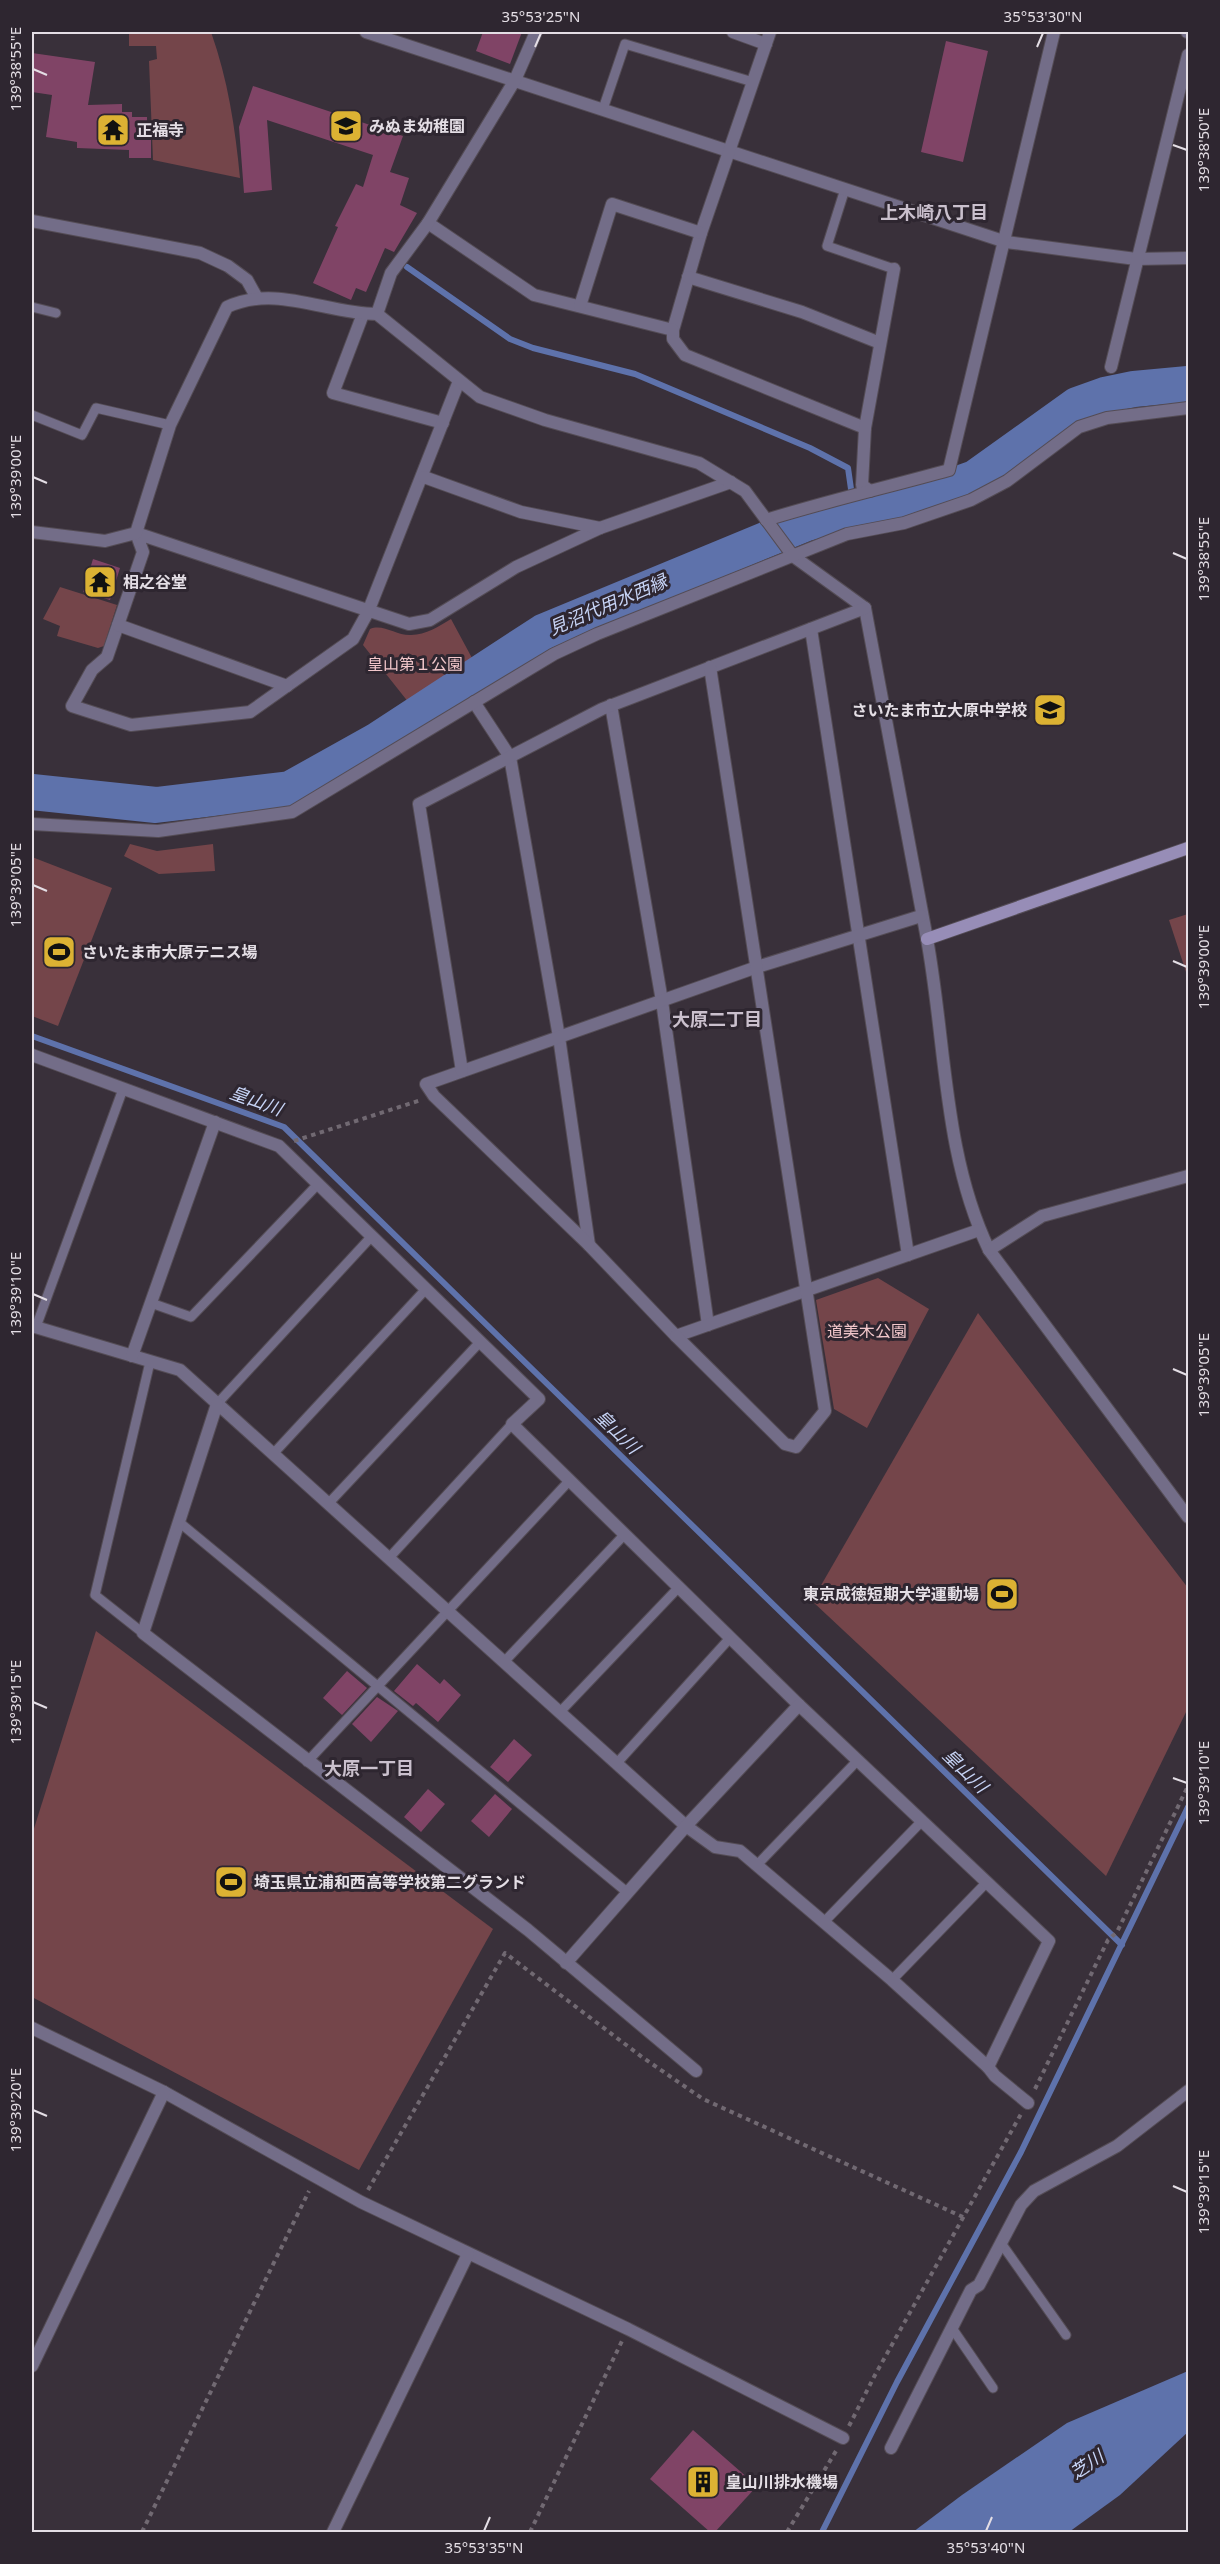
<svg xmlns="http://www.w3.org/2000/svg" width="1220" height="2564" font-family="'Noto Sans','Noto Sans JP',sans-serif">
	<rect width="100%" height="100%" fill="#39303a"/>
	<g fill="#74454a">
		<path d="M129 32H211C228 80 235 127 240 178L153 160 149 61 157 59 156 46H129Z"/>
		<path d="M60 587 117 605 104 646 98 648 57 636 60 626 43 619Z"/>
		<path d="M451 619 472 658 409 703 363 645 370 629C383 623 397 636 411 635 426 635 439 626 451 619Z"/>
		<path d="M130 844 157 851 213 844 215 871 159 874 124 856Z"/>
		<path d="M32 857 112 888 58 1026 32 1016Z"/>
		<path d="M1188 914V978L1169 920Z"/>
		<path d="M878 1278 929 1309 867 1428 834 1409 816 1300Z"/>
		<path d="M978 1313 1188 1588V1708L1106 1876 812 1601Z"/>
		<path d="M96 1631 493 1929 359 2170 32 1997V1835Z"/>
	</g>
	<path fill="#5e72ab" d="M1188 2371V2432L1120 2495 1069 2532H913L962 2495 1067 2423Z"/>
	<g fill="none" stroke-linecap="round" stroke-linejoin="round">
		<g stroke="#5e72ab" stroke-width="6">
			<path d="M407 267 510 339 533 348 635 374 810 448 848 468 854 510"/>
			<path d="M32 1036 284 1127 1122 1945"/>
			<path d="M822 2532 897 2382 1021 2152 1188 1807"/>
		</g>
		<path stroke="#5e72ab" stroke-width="36" d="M32 792 156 805 290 789 376 741 543 632 804 524 859 509 930 494 975 478 1077 405 1105 395 1134 389 1188 384"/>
	</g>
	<g fill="#804466">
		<path d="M483 32H522L510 64 476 51Z"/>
		<path d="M946 41 988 51 963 162 921 152Z"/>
		<path d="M32 53 95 62 88 105 122 104V112H132V117H147V124L151 125V158H129V150L77 148V142L46 137 52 95 32 92Z"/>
		<path d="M253 86 403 136 390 172 409 178 400 205 417 213 394 252 385 248 366 292 356 288 351 300 313 283 338 227 335 226 356 184 363 187 373 155 267 120 272 190 244 193 239 127Z"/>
		<path d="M93 559 120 568 110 600 83 592Z"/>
		<path d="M417 1664 440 1684 444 1679 461 1695 438 1722 416 1703 413 1706 394 1691Z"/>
		<path d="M347 1671 367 1688 342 1715 323 1698Z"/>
		<path d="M377 1697 398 1711 371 1742 352 1724Z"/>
		<path d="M514 1739 532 1755 508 1782 490 1767Z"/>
		<path d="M428 1789 445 1804 421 1832 404 1817Z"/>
		<path d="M495 1794 512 1809 489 1837 471 1821Z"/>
		<path d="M693 2430 757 2486 715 2532H710L650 2479Z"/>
	</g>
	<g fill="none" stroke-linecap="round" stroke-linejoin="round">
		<defs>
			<g id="lane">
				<path d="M603 109 625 44 753 82"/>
				<path d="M845 189 827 246 894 269"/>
				<path d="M32 307 56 313"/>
				<path d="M32 415 82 435 96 408 170 425"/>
				<path d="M151 1303 191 1317 318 1184"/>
				<path d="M36 1327 123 1089"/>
				<path d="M217 1404 372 1236"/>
				<path d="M273 1454 426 1289"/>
				<path d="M328 1504 480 1342"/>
				<path d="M179 1522 628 1893"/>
				<path d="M389 1558 512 1424"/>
				<path d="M143 1633 95 1595 150 1362"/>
				<path d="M504 1662 625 1534"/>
				<path d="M560 1712 679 1587"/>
				<path d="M307 1762 570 1480"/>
				<path d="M617 1763 730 1638"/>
				<path d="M757 1865 858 1760"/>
				<path d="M824 1922 922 1821"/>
				<path d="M892 1980 987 1882"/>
				<path d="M1001 2243 1066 2335"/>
				<path d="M952 2328 993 2388"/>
			</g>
			<g id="street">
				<path d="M366 32 1006 242 1136 259 1188 258"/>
				<path d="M733 32 766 44"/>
				<path d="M770 32 701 233 673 330V339L685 355 865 428"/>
				<path d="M1187 32H1188"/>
				<path d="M32 221 200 253 228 266 247 280 257 298"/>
				<path d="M428 223 534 295 673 330"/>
				<path d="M688 277 802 312 880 343"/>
				<path d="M580 306 612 204 701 233"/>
				<path d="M363 314 333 393 443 423"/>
				<path d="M377 314 391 273 428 223 515 80 536 32"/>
				<path d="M1111 367 1188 55"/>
				<path d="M459 381 368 612 353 639 250 712 131 725 72 706 92 670 107 657 143 552 136 533 409 624 430 620 516 567 600 528 731 482"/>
				<path d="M424 477 521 512 600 528"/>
				<path d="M870 491 862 485 865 428 894 269"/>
				<path d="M766 520C827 501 888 487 949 470L1054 32"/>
				<path d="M32 532 105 541 136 533 170 425 227 307C276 284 327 314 377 314L480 397 545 420 699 463 745 491 793 556 865 608C885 718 907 829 927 939 946 1042 943 1154 989 1250L1188 1517"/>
				<path d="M118 625 287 686"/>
				<path d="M811 629 908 1255"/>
				<path d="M474 702 510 757 559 1037 589 1245"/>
				<path d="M611 705 662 1001 708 1325"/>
				<path d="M32 824 158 831 292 812 554 654 597 634 847 534 904 523 971 500 1007 481 1079 427 1107 418 1188 408"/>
				<path d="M921 916 757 967 426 1084 434 1096 589 1245 676 1336 979 1230"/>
				<path d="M32 1055 279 1146 539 1399 512 1424 799 1705 1049 1941 988 2067 995 2076 1028 2103"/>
				<path d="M462 1071 419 804 602 709 865 608"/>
				<path d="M989 1250 1042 1216 1188 1176"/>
				<path d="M32 1326 180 1370 686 1826 715 1847 740 1851 892 1980 988 2067"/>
				<path d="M676 1336 785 1444 796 1447 825 1411 710 667"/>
				<path d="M132 1356 215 1122"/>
				<path d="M217 1404 143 1633 528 1930 696 2071"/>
				<path d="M566 1963 686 1826 799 1705"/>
				<path d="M32 2028 164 2092 361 2202 628 2329 843 2438"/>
				<path d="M32 2366 164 2092"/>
				<path d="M891 2448 971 2290 979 2285 1021 2205 1034 2191 1117 2146 1188 2091"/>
				<path d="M333 2532 468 2254"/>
			</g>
			<path id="secondary" d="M927 939 1188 848"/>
		</defs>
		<use href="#lane" stroke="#544c55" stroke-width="11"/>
		<use href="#street" stroke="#544c55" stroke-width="14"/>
		<use href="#secondary" stroke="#544c55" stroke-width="14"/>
		<g stroke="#716972" stroke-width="4" stroke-dasharray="4.5 4.5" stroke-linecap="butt">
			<path d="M294 1141 421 1100"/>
			<path d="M1035 2089 1101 1954 1108 1940 1117 1932 1188 1786"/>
			<path d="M368 2190 505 1953 642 2057 703 2099 963 2217"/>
			<path d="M849 2426 875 2375 1021 2114"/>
			<path d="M142 2532 309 2191"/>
			<path d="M530 2532 622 2341"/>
			<path d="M787 2532 836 2451"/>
		</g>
		<use href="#lane" stroke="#736d88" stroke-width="9"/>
		<use href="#street" stroke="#736d88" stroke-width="12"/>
		<use href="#secondary" stroke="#978db7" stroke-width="12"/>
	</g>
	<path fill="none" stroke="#e4dee5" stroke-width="2" d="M535 47 541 33M1037 47 1043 33M33 69 47 75M1173 145 1187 150M33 477 47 483M1173 553 1187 559M33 885 47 891M1173 961 1187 967M33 1294 47 1300M1173 1369 1187 1375M33 1702 47 1708M1173 1778 1187 1783M33 2110 47 2116M1173 2186 1187 2192M484 2531 490 2517M986 2531 992 2517"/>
	<defs>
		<symbol id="school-square" viewBox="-11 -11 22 22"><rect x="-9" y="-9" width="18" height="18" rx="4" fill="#dcb233" stroke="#2e2630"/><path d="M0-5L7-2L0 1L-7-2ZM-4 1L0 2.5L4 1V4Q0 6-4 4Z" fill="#111"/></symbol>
		<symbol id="temple-square" viewBox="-11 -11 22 22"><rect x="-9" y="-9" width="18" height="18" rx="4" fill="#dcb233" stroke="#2e2630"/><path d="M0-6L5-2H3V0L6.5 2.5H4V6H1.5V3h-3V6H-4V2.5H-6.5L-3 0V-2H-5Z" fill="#111"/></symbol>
		<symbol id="stadium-square" viewBox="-11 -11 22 22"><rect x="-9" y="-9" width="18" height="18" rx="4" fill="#dcb233" stroke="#2e2630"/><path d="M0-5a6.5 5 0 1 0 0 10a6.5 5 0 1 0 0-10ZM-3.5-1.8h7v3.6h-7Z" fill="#111"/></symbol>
		<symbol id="building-square" viewBox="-11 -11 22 22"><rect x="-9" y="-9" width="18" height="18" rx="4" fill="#dcb233" stroke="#2e2630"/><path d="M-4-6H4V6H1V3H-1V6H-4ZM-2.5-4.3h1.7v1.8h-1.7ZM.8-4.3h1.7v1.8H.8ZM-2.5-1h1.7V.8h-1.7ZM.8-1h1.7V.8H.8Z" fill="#111"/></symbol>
	</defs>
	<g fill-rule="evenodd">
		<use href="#school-square" x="327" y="107" width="38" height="38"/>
		<use href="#temple-square" x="94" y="111" width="38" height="38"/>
		<use href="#temple-square" x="81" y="563" width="38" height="38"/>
		<use href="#school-square" x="1031" y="691" width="38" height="38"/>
		<use href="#stadium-square" x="40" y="933" width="38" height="38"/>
		<use href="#stadium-square" x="983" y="1575" width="38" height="38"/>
		<use href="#stadium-square" x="212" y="1863" width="38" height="38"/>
		<use href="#building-square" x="684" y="2463" width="38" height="38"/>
	</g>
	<g text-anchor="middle" stroke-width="6" stroke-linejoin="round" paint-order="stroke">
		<g font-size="16" font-weight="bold" fill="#e4dee5" stroke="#2e2630" text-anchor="start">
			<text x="369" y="132">みぬま幼稚園</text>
			<text x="136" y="136">正福寺</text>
			<text x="123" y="588">相之谷堂</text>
			<text x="1027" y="716" text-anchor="end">さいたま市立大原中学校</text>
			<text x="82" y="958">さいたま市大原テニス場</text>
			<text x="979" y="1600" text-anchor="end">東京成徳短期大学運動場</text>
			<text x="254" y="1888">埼玉県立浦和西高等学校第二グランド</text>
			<text x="726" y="2488">皇山川排水機場</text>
		</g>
		<g font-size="16" fill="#f2c7cb" stroke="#2e2630">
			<text x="415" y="670">皇山第１公園</text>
			<text x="867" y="1337">道美木公園</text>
		</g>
		<g font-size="18" font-weight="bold" fill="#cac0cd" stroke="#2e2630">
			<text x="934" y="219">上木崎八丁目</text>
			<text x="717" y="1026">大原二丁目</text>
			<text x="369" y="1775">大原一丁目</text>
		</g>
		<g font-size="18" font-style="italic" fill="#c7d4f6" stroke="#2e2630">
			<text transform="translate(608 605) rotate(-23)" y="6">見沼代用水西縁</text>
			<text transform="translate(256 1101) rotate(20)" y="6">皇山川</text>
			<text transform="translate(617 1432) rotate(44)" y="6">皇山川</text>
			<text transform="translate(965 1771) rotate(44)" y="6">皇山川</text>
			<text transform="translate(1087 2465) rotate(-34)" y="6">芝川</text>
		</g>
	</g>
	<rect width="1220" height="2564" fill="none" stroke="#2e2630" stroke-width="66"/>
	<rect x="33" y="33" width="1154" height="2498" fill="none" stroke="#e4dee5" stroke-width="2"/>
	<g font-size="15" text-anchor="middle" fill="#e4dee5">
		<text x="541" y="22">35°53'25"N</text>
		<text x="1043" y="22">35°53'30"N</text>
		<text transform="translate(16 69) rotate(-90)" y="5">139°38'55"E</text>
		<text transform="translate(1204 150) rotate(-90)" y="5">139°38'50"E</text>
		<text transform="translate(16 477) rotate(-90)" y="5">139°39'00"E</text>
		<text transform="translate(1204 559) rotate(-90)" y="5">139°38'55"E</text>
		<text transform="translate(16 885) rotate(-90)" y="5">139°39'05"E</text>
		<text transform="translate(1204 967) rotate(-90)" y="5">139°39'00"E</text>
		<text transform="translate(16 1294) rotate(-90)" y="5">139°39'10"E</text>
		<text transform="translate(1204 1375) rotate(-90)" y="5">139°39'05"E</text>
		<text transform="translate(16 1702) rotate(-90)" y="5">139°39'15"E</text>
		<text transform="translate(1204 1783) rotate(-90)" y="5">139°39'10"E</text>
		<text transform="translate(16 2110) rotate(-90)" y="5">139°39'20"E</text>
		<text transform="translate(1204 2192) rotate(-90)" y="5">139°39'15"E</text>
		<text x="484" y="2553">35°53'35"N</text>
		<text x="986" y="2553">35°53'40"N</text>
	</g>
</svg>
